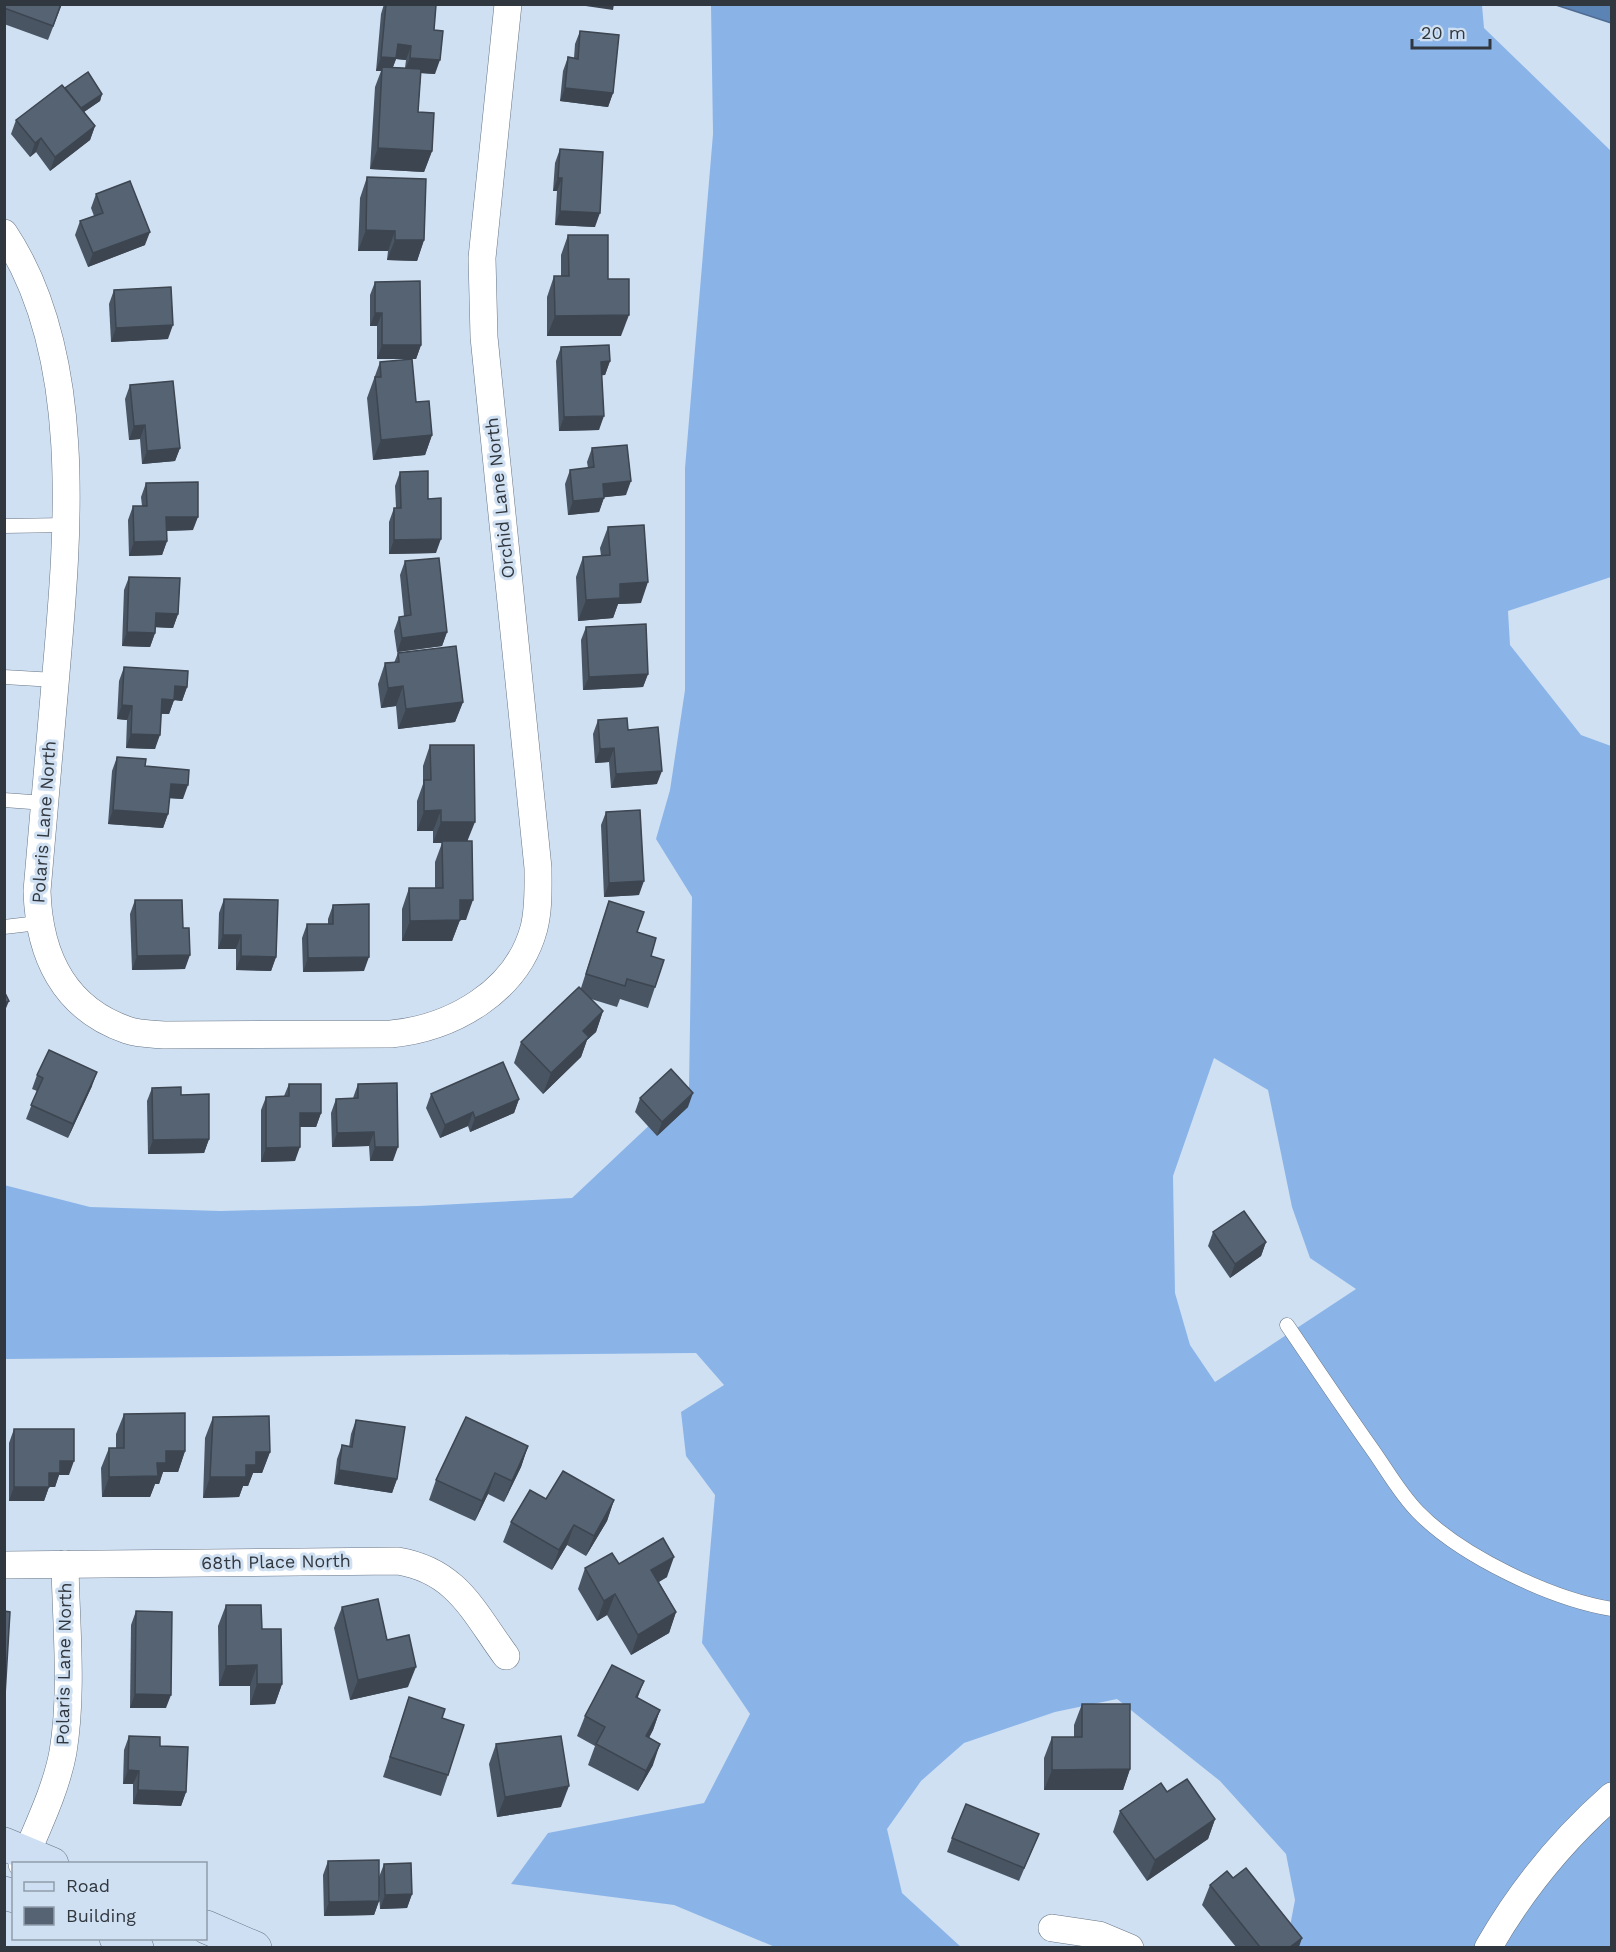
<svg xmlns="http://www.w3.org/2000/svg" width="1616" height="1952" font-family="'Work Sans',sans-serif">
	<rect width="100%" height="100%" fill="#d0e0f3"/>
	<path fill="#8ab4e8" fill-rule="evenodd" d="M711 5H1482L1484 28 1611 151V577L1508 611 1510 645 1581 735 1611 746V1947H1286L1295 1900 1286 1854 1220 1781 1117 1699 1055 1712 964 1743 921 1781 887 1829 902 1893 961 1947H775L674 1905 511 1884 548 1833 704 1803 750 1714 702 1643 715 1495 686 1456 681 1412 724 1385 696 1353 5 1359 4 1185 90 1207 221 1211 419 1206 572 1198 689 1088 692 897 656 839 670 790 685 690V468L713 134ZM1214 1058 1268 1090 1292 1207 1310 1258 1356 1289 1215 1382 1190 1345 1175 1293 1173 1176Z"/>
	<path fill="#5b83b4" stroke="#4e6c91" stroke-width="1.5" d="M1556 5H1611V23Z"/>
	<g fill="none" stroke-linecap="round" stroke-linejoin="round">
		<defs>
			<g id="lane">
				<path d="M4 526 66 525"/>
				<path d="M4 677 55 680"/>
				<path d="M4 800 45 803"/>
				<path d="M4 927 38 923"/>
				<path d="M1287 1325C1315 1366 1343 1408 1372 1449 1387 1470 1400 1494 1418 1512 1461 1556 1551 1599 1612 1609"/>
			</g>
			<g id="street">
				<path d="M4 233C85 354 68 535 56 673 50 746 43 818 37 891 39 954 63 1008 127 1030 138 1034 152 1034 164 1035L391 1034C452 1028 517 992 534 928 539 908 538 888 538 868L484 337 482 258 508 4"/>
				<path d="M4 1565 398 1561C457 1571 473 1611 506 1656"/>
				<path d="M22 1864C37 1828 56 1790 63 1752 73 1691 66 1626 65 1564"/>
				<path d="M1052 1928 1099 1935 1130 1948"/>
				<path d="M1488 1948C1521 1890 1562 1840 1612 1796"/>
			</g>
			<g id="secondary">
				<path d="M4 1844 52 1864"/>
				<path d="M4 1893 14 1896"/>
				<path d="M206 1927 255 1948"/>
				<path d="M116 1938 137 1948"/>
			</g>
		</defs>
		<use href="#lane" stroke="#677585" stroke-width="15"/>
		<use href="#street" stroke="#677585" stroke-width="28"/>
		<use href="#secondary" stroke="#677585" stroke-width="34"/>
		<use href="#lane" stroke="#fff" stroke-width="14"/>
		<use href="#street" stroke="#fff" stroke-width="27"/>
		<use href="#secondary" stroke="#cedff3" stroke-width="33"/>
	</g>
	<g fill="#495563" fill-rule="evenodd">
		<path d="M4 4H62L48 40 4 24Z"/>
		<path d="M384 4 436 5 434 30 435 74 421 73 418 112 432 151 424 172 370 169 375 87 381 71H376L381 14ZM396 59 406 60 405 68 393 67Z"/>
		<path d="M580 31 613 93 608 107 560 101 563 71 568 57 574 58 575 44Z"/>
		<path d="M65 89V88L102 94 100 101 84 112 95 126 90 140 50 171 36 152 30 157 11 134 16 120Z"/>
		<path d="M560 149 595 227 555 225 557 191H553L555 163Z"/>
		<path d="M367 177 424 240 417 261 387 260 388 251H358L360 198Z"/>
		<path d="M96 194 145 245 88 267 75 235 80 221 94 216 91 208Z"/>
		<path d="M568 235 608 279 621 336H547V297L554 276H561V255Z"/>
		<path d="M375 282 421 345 416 359H377V326H370V295Z"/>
		<path d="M114 290 168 339 111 342 109 304Z"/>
		<path d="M561 347 610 361 605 375H602L599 430 559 431 556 361Z"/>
		<path d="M380 362 416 402 432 435 425 455 373 460 367 398Z"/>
		<path d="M130 385 180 448 175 461 142 464 140 439 129 440 125 399Z"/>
		<path d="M592 448 626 495 604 497 599 512 568 515 565 484 570 470 588 468 587 462Z"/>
		<path d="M400 472 428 499 436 553 389 554V522L394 508H396L395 486Z"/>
		<path d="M146 483 193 530 167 531V541L162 555 129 556 128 520 133 506H142L141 497Z"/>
		<path d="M608 527 641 603 618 604 613 618 578 621 576 577 583 557 601 556 600 548Z"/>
		<path d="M405 561 447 632 442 646 397 652 394 631 399 617 404 616 400 575Z"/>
		<path d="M129 577 178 614 173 628 155 627V633L150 647 122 646 124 590Z"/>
		<path d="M586 627 648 674 643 687 583 690 581 640Z"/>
		<path d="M398 653 463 702 455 722 398 729 396 706 381 708 378 684 385 663H394Z"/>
		<path d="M124 667 187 687 182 701 174 700 169 714H161L155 749 126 748 127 720 117 719 119 681Z"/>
		<path d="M598 720 628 730 657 784 611 788 609 762 595 763 593 734Z"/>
		<path d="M430 745 468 841 466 920H460L452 941H402V909L409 888H435V862L442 843H433V831H417V801L423 784V766Z"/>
		<path d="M117 757 145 766 183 799 169 798 168 814 163 828 108 824 112 771Z"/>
		<path d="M606 812 639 895 604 897 601 825Z"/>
		<path d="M224 899 276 957 271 971 236 970V949H218L219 913Z"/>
		<path d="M135 900 183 928 185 969 132 970 130 914Z"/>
		<path d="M609 901 637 932 651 956 655 987 648 1008 620 999 617 1007 591 999 603 1011 596 1032 587 1040 581 1057 543 1094 514 1063 521 1042 581 988Z"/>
		<path d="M333 905 364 971 303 972 302 938 307 924H328V919Z"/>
		<path d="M37 1075 92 1086 68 1138 26 1119 37 1091 32 1089Z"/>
		<path d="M289 1084 321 1113 316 1127H300L295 1161 261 1162V1110L266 1097 284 1096Z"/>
		<path d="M358 1084 393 1161H370L369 1146 332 1147 331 1113 336 1099 353 1098Z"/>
		<path d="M152 1088 181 1095 209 1139 204 1153 148 1154 147 1101Z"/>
		<path d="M431 1094 519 1099 514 1113 470 1132 468 1126 440 1138 426 1108Z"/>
		<path d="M640 1098 688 1107 657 1136 635 1112Z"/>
		<path d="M1213 1232 1266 1242 1261 1256 1230 1278 1208 1246Z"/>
		<path d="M124 1414 185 1451 178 1472H163L159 1484H155L150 1497H102L101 1468 109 1448H116V1434Z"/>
		<path d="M213 1417 270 1452 262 1473H253L248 1486H243L239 1497 203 1498 205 1438Z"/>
		<path d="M356 1420 397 1479 392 1493 334 1484 337 1459 342 1445 349 1447 351 1434Z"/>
		<path d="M14 1429 69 1475H59L55 1487H49L44 1501H9V1443Z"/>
		<path d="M528 1446 521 1467 504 1502 488 1494 475 1521 429 1500 436 1480Z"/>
		<path d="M546 1499 614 1500 607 1521 586 1556 567 1545 552 1570 503 1542 511 1522Z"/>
		<path d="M619 1564 667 1577 659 1582 676 1612 669 1633 631 1655 607 1615 597 1621 578 1589 585 1568Z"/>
		<path d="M226 1605 262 1629 282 1684 275 1704 250 1705V1686H219L218 1626Z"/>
		<path d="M342 1607 387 1640 408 1687 350 1700 334 1628Z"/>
		<path d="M136 1611 166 1708H130L131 1625Z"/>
		<path d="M409 1697 442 1718 448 1775 441 1796 383 1777Z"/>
		<path d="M638 1698 660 1710 653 1730 649 1738 653 1765 638 1791 588 1765 595 1746 577 1736 585 1716Z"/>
		<path d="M1082 1704 1130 1769 1123 1790H1044V1758L1052 1737H1074V1725Z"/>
		<path d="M129 1736 160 1746 186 1792 181 1806 133 1804V1784H123L124 1750Z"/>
		<path d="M496 1744 561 1807 497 1817 489 1764Z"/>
		<path d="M1167 1792 1215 1819 1208 1839 1147 1881 1113 1832 1120 1811Z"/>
		<path d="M1039 1834 1019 1881 947 1852 952 1838Z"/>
		<path d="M328 1861 379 1877 384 1864 412 1894 407 1908 380 1909 379 1894V1901L374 1915 324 1916 323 1875Z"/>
		<path d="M1210 1885 1299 1947H1236L1202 1905Z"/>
	</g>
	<g fill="#3c4550">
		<path d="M572 4H614L613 10Z"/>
		<path d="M398 44 411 46 406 60 396 59 391 72 382 67 381 71H376L381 57Z"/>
		<path d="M410 58 440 60 435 74 404 72Z"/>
		<path d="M565 88 613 93 608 107 560 101Z"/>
		<path d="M102 94 100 101 78 116 80 109Z"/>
		<path d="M95 126 90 140 50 171 55 157Z"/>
		<path d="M41 138 36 152 30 157 35 143Z"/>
		<path d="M378 148 432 151 424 172 370 169Z"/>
		<path d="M558 178H562L557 191H553Z"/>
		<path d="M560 211 600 213 595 227 555 225Z"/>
		<path d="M366 230 395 231 388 251H358Z"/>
		<path d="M150 232 145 245 88 267 93 253Z"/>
		<path d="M395 240H424L417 261 387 260Z"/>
		<path d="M375 313H382L377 326H370Z"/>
		<path d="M629 315 621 336H547L555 316Z"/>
		<path d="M173 325 168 339 111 342 116 328Z"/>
		<path d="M382 345H421L416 359H377Z"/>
		<path d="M610 361 605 375 596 376 601 362Z"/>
		<path d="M604 416 599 430 559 431 564 417Z"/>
		<path d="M145 425 140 439 129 440 134 426Z"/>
		<path d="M432 435 425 455 373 460 381 440Z"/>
		<path d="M180 448 175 461 142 464 147 451Z"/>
		<path d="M631 481 626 495 598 498 603 484Z"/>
		<path d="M604 498 599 512 568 515 573 501Z"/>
		<path d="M166 517H198L193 530 161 531Z"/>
		<path d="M441 539 436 553 389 554 394 540Z"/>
		<path d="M167 541 162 555 129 556 134 542Z"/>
		<path d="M648 582 641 603 618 604 613 618 578 621 586 600 620 584Z"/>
		<path d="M156 613 178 614 173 628 151 627Z"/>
		<path d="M127 632 155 633 150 647 122 646Z"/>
		<path d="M447 632 442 646 397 652 402 638Z"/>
		<path d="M648 674 643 687 583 690 589 677Z"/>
		<path d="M175 686 187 687 182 701 174 700 169 714 157 713 162 699Z"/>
		<path d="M403 686 396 706 381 708 388 688Z"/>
		<path d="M463 702 455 722 398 729 406 709Z"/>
		<path d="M122 705 132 706 127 720 117 719Z"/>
		<path d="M131 734 160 735 155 749 126 748Z"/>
		<path d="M614 748 609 762 595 763 600 749Z"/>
		<path d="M662 771 657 784 611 788 616 774Z"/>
		<path d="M171 784 188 785 183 799 166 798Z"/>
		<path d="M113 810 168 814 163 828 108 824Z"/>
		<path d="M441 810 433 831H417L424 811Z"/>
		<path d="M441 822H475L467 842 433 843Z"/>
		<path d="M644 881 639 895 604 897 609 883Z"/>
		<path d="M460 900H473L466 920H452Z"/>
		<path d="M460 920 452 941H402L410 921Z"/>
		<path d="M223 935H241L236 949H218Z"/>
		<path d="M190 955 185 969 132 970 137 956Z"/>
		<path d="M241 956 276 957 271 971 236 970Z"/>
		<path d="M369 957 364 971 303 972 308 958Z"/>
		<path d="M9 1001 4 1013V1003Z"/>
		<path d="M603 1011 596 1032 587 1040 581 1057 543 1094 551 1073 583 1031Z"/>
		<path d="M97 1072 92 1086 68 1138 73 1124Z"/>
		<path d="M693 1093 688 1107 657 1136 662 1122Z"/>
		<path d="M519 1099 514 1113 470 1132 475 1118Z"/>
		<path d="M473 1112 468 1126 440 1138 445 1125Z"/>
		<path d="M300 1113H321L316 1127H294Z"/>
		<path d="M374 1132 369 1146 332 1147 337 1133Z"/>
		<path d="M209 1139 204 1153 148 1154 153 1140Z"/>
		<path d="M300 1147 295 1161 261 1162 266 1148Z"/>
		<path d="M375 1147H398L393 1161H370Z"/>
		<path d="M1266 1242 1261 1256 1230 1278 1235 1264Z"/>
		<path d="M528 1446 521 1467 504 1502 512 1481Z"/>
		<path d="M166 1451H185L178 1472H163L159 1484H155L150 1497H102L109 1477 157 1463Z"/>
		<path d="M256 1452H270L262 1473H253L248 1486H243L239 1497 203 1498 210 1477 246 1465Z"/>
		<path d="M60 1461H74L69 1475H59L55 1487H49L44 1501H9L14 1487 49 1473Z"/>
		<path d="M339 1470 397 1479 392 1493 334 1484Z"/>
		<path d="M495 1473 488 1494 475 1521 482 1501Z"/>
		<path d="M614 1500 607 1521 586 1556 594 1536Z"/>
		<path d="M574 1525 567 1545 552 1570 559 1550Z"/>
		<path d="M674 1557 667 1577 644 1590 651 1570Z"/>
		<path d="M615 1594 607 1615 597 1621 604 1601Z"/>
		<path d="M676 1612 669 1633 631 1655 638 1635Z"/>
		<path d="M257 1665 250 1686H219L226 1666Z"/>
		<path d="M416 1667 408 1687 350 1700 358 1680Z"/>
		<path d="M644 1681 636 1702V1697Z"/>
		<path d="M257 1684H282L275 1704 250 1705Z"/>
		<path d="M135 1694 171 1695 166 1708H130Z"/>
		<path d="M660 1710 653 1730 638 1757 646 1736Z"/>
		<path d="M660 1744 653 1765 638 1791 646 1771Z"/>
		<path d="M1130 1769 1123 1790H1044L1052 1770Z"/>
		<path d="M128 1770 139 1771 133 1784H123Z"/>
		<path d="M569 1786 561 1807 497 1817 505 1797Z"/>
		<path d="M138 1790 186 1792 181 1806 133 1804Z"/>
		<path d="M1215 1819 1208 1839 1147 1881 1155 1860Z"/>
		<path d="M412 1894 407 1908 380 1909 385 1895Z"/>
		<path d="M379 1901 374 1915 324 1916 329 1902Z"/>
		<path d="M1302 1938 1299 1947H1290Z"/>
	</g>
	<g fill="#556373" stroke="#3c4550" stroke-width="1.5">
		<path d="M4 4H61L53 26 4 8Z"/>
		<path d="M386 4 436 5 434 30 443 31 440 60 410 58 411 46 398 44 396 58 381 57Z"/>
		<path d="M580 31 619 35 613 93 565 88 568 57 578 59Z"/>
		<path d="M382 67 421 69 418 112 434 113 432 151 378 148Z"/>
		<path d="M88 72 102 94 81 108 65 88Z"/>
		<path d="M62 85 95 126 55 157 41 138 35 143 16 120Z"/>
		<path d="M560 149 603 152 600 213 560 211 562 178H558Z"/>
		<path d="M367 177 426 179 424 240H395V231L366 230Z"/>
		<path d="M130 181 150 232 93 253 80 221 103 213 96 194Z"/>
		<path d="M568 235H608V279H629V315L555 316 554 276H569Z"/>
		<path d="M420 281 421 345H382V313H375V282Z"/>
		<path d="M171 287 173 325 116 328 114 290Z"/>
		<path d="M609 345 610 361 601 362 604 416 564 417 561 347Z"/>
		<path d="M412 359 416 402 429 401 432 435 381 440 375 377H381L380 362Z"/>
		<path d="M173 381 180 448 147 451 145 425 134 426 130 385Z"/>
		<path d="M627 445 631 481 603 484 604 498 573 501 570 470 594 467 592 448Z"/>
		<path d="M428 471V499L441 498V539L394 540V508H401L400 472Z"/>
		<path d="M198 482V517H166L167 541 134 542 133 506H147L146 483Z"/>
		<path d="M644 525 648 582 620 584V598L586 600 583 557 610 555 608 527Z"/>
		<path d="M439 558 447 632 402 638 399 617 411 615 405 561Z"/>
		<path d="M129 577 180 578 178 614 156 613 155 633 127 632Z"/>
		<path d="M646 624 648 674 589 677 586 627Z"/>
		<path d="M456 646 463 702 406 709 403 686 388 688 385 663 399 662 398 653Z"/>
		<path d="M124 667 188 671 187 687 175 686 174 700 162 699 160 735 131 734 132 706 122 705Z"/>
		<path d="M627 718 628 730 658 727 662 771 616 774 614 748 600 749 598 720Z"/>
		<path d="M430 745H474L475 822H441V810L424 811V780H431Z"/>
		<path d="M117 757 146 759 145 766 189 770 188 785 171 784 168 814 113 810Z"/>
		<path d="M640 810 644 881 609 883 606 812Z"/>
		<path d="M442 841H472L473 900H460V920L410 921 409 888H443Z"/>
		<path d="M224 899 278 900 276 957 241 956V935H223Z"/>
		<path d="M135 900H182L183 928H189L190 955 137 956Z"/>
		<path d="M609 901 644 912 637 932 656 938 651 956 664 960 655 987 627 979 625 986 586 974Z"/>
		<path d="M369 904V957L308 958 307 924H333V905Z"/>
		<path d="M579 987 603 1011 583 1031 589 1037 551 1073 521 1042Z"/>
		<path d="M4 991 9 1001 4 1003Z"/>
		<path d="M49 1050 97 1072 73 1124 31 1105 43 1078 37 1075Z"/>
		<path d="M503 1062 519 1099 475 1118 473 1112 445 1125 431 1094Z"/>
		<path d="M671 1069 693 1093 662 1122 640 1098Z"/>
		<path d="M397 1083 398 1147H375L374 1132 337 1133 336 1099 358 1098V1084Z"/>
		<path d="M289 1084H321V1113H300V1147L266 1148V1097L289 1096Z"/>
		<path d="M181 1087V1095L209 1094V1139L153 1140 152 1088Z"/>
		<path d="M1244 1211 1266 1242 1235 1264 1213 1232Z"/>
		<path d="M185 1413V1451H166V1463H157L158 1476 109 1477V1448H124V1414Z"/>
		<path d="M269 1416 270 1452H256V1465H246V1477H210L213 1417Z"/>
		<path d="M466 1417 528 1446 512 1481 495 1473 482 1501 436 1480Z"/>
		<path d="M356 1420 405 1427 397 1479 339 1470 342 1445 352 1447Z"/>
		<path d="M14 1429H74V1461H60V1473H49V1487H14Z"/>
		<path d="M563 1471 614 1500 594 1536 574 1525 559 1550 511 1522 530 1490 546 1499Z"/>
		<path d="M663 1538 674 1557 651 1570 676 1612 638 1635 615 1594 604 1601 585 1568 612 1553 619 1564Z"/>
		<path d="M378 1599 387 1640 409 1635 416 1667 358 1680 342 1607Z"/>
		<path d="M226 1605H261L262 1629H281L282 1684H257V1665L226 1666Z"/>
		<path d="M4 1611 10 1612 5 1696H4Z"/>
		<path d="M136 1611 172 1612 171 1695 135 1694Z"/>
		<path d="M612 1665 644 1681 636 1697 660 1710 646 1736 660 1744 646 1771 596 1744 605 1727 585 1716Z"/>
		<path d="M409 1697 445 1709 442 1718 464 1725 448 1775 390 1757Z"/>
		<path d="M1082 1704H1130V1769L1052 1770V1737H1082Z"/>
		<path d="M129 1736 160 1737V1746L188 1747 186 1792 138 1790 139 1771 128 1770Z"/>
		<path d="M561 1736 569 1786 505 1797 496 1744Z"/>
		<path d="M1187 1779 1215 1819 1155 1860 1120 1811 1161 1783 1167 1792Z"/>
		<path d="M966 1804 1039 1834 1024 1868 952 1838Z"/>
		<path d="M379 1860V1901L329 1902 328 1861Z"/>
		<path d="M411 1863 412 1894 385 1895 384 1864Z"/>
		<path d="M1246 1868 1302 1938 1290 1947H1260L1210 1885 1227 1871 1233 1878Z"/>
	</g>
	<g text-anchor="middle" stroke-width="6" stroke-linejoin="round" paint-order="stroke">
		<g font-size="18" fill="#31373e" stroke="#d0e0f3">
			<text transform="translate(500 498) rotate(-96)" y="6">Orchid Lane North</text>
			<text transform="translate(44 822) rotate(-86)" y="6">Polaris Lane North</text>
			<text transform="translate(276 1562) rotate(-1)" y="6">68th Place North</text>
			<text transform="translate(64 1664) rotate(-89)" y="6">Polaris Lane North</text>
		</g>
	</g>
	<rect width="1616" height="1952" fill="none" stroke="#31373e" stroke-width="12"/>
	<rect x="12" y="1862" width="195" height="78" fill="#d0e0f3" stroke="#909cab" stroke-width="1.5"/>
	<rect x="24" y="1882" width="30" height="9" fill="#cedff3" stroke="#909cab" stroke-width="1.5"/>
	<text x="66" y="1892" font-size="18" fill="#31373e">Road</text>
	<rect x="24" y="1907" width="30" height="18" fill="#556373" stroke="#909cab" stroke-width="1.5"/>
	<text x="66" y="1922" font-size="18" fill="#31373e">Building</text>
	<path d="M1412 39v9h78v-9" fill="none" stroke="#31373e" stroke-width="3"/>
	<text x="1421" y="39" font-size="18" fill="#31373e" stroke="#d0e0f3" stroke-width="4.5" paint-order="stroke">20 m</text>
</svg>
